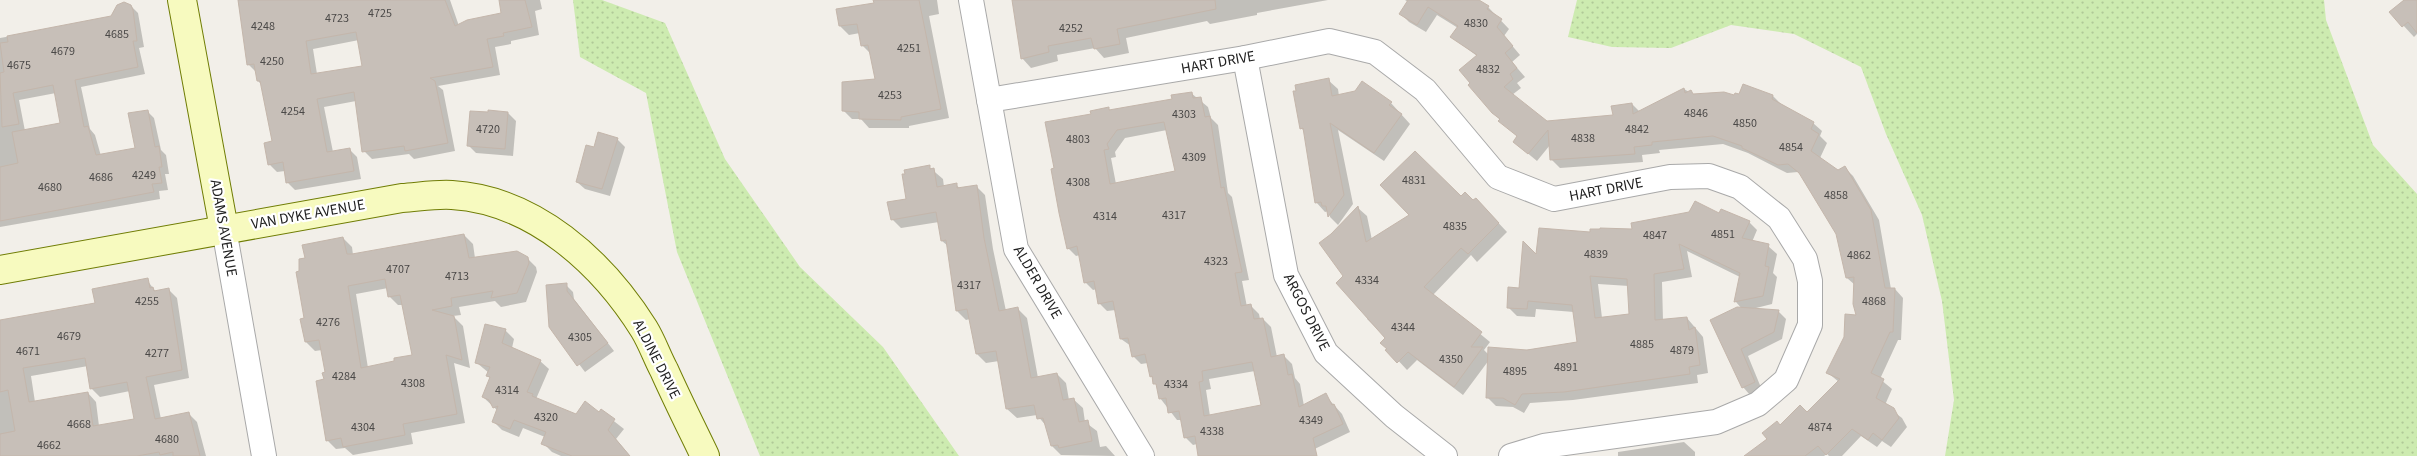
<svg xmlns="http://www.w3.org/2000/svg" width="2417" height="456" font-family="'Source Sans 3',sans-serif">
	<defs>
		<pattern id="grass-dots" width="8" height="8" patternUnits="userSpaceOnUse" patternTransform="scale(1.25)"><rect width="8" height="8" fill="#cdebb0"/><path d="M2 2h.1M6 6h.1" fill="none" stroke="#b0c997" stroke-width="1.8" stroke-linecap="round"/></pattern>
	</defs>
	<rect width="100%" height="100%" fill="#f2efe9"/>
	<g fill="url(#grass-dots)">
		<path d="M573 0H602L665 23 725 159 800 267 883 347 959 456H760L677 252 646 93 580 57Z"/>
		<path d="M1577 0H2324L2326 20 2373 145 2417 194V456H1945L1954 400 1942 301 1922 215 1886 134 1861 67 1794 34 1731 25 1671 48 1612 47 1568 37Z"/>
	</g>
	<g fill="#0003" fill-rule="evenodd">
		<path d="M238 0H450L459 26 503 14 500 0H540L542 9 535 11 539 35 511 41V44L495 47 500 75 438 86 443 90 455 151 414 159 409 154 372 159 364 151 356 101 324 107 333 152 349 149 357 157 361 179 295 190 287 182 285 171 277 172 269 164 273 142 262 85 258 81 257 73 248 64ZM359 40 363 67 317 74 313 49Z"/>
		<path d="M875 0H937L939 14 929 16 949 118 909 126V128H869L861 119H852L843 110 876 80 871 54 862 45 860 33 849 35 840 26 875 4Z"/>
		<path d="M1014 0H1328L1257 13V15L1210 24 1207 21 1126 38 1129 53 1104 58 1095 48 1057 55 1058 61 1031 68 1022 58Z"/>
		<path d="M1405 0H1477L1488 7 1509 29 1504 36 1520 55 1512 62 1525 77 1517 83 1521 88 1512 95 1547 123 1614 116 1632 104 1640 112 1684 89 1694 95 1773 96 1781 104 1813 123 1822 131 1820 136 1827 143 1820 158 1838 172 1845 168 1853 176 1879 220 1891 289H1895L1903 298 1901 340H1898L1880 379 1892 389 1885 405 1902 418 1907 427 1891 447 1882 441 1877 447 1861 436 1842 456H1829L1827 454 1824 456H1748L1781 426 1807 414 1839 382 1828 373 1857 317 1855 285 1847 278 1837 234 1802 175 1798 172 1787 173 1748 153 1723 144 1659 150 1660 153 1642 155 1643 162 1560 168 1551 159 1550 145 1537 161 1514 142 1518 137 1493 113 1477 56 1452 37 1458 28 1437 15 1426 32 1409 22 1401 14 1408 2Z"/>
		<path d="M2404 0H2417V34L2414 37 2391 12Z"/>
		<path d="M131 6 138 13 144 47 139 48 145 74 81 87 90 129 95 135 101 156 136 149 147 111 154 118 161 150 166 155 169 174H165L168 190 159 191 160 199 0 227V38L112 18ZM56 93 61 124 25 131 19 100Z"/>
		<path d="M1328 80 1338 89 1339 96 1391 103 1410 124 1384 161 1338 130 1353 204 1338 225 1330 217 1329 211 1325 212 1316 202 1305 132 1301 128Z"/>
		<path d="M1191 93 1208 107 1211 118 1218 125 1228 193 1232 197 1249 280 1242 281 1247 307 1251 306 1259 314 1260 319H1263L1271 327 1277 357 1284 356 1292 364 1295 378 1300 384 1304 406 1325 395 1342 414 1350 432 1300 456H1199L1197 444 1193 445 1185 437 1182 420H1177L1160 398 1158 387 1151 376 1148 363 1141 364 1133 356 1131 346 1121 339 1116 310 1107 311 1099 303 1097 289 1093 290 1085 282 1080 255 1076 256 1068 248 1055 169 1092 115 1109 109 1111 111 1173 100ZM1167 130 1176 172 1116 184 1111 158 1116 157 1115 152 1125 138ZM1255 371 1262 406 1210 416 1206 390 1211 389 1209 379Z"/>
		<path d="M471 112 508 113 516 121 513 156 476 153 468 145Z"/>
		<path d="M617 139 625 147 610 196 585 189 577 182 595 149Z"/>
		<path d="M929 167 943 179 944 187 956 184 960 189 976 186 985 195 993 249 1006 311 1018 309 1027 318 1038 378 1057 374 1066 383 1069 400 1073 399 1083 408 1085 422 1097 431 1100 447 1106 446 1115 456 1061 455 1052 446 1047 427 1037 415 1017 418 1007 409 999 361 986 363 977 354 970 319 966 320 957 311 948 246 942 241 939 222 901 228 891 218 908 200Z"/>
		<path d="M1461 198 1474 202 1476 199 1507 232 1477 262 1471 255 1433 295 1490 342 1484 350 1489 355 1578 343 1574 312 1536 309 1535 317 1517 316 1508 307 1537 257 1591 234 1634 230 1720 214 1749 222 1757 230 1752 242 1768 246 1777 254 1773 273 1777 277 1772 304 1752 309 1778 311 1786 319 1782 339 1748 356 1762 390 1750 395 1743 387 1712 320 1742 309 1736 302 1740 277 1687 251 1692 277 1662 282 1663 321 1687 318 1703 337 1708 373 1697 375 1698 383 1573 400 1530 403 1524 413 1513 407 1496 406 1487 397 1489 360 1463 395 1417 360 1407 370 1382 343 1387 338 1367 319 1369 317 1344 276 1332 235 1358 208 1367 216 1372 240ZM1598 284 1629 286 1630 315 1602 318Z"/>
		<path d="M464 235 473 244 475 258 505 253 527 258 536 267 537 272 526 302 501 307 495 301 459 307 461 315 453 316 463 326 470 368 454 363 465 423 411 433 413 444 353 455 345 448 336 449 327 440V373L322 350 315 351 306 342 302 320 306 319V259L343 238 352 247 353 255ZM388 288 389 296 398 305H403L413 356 396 362 368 368 356 294Z"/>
		<path d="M147 280 156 292 169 290 177 298 189 378 154 385 161 419 189 414 197 422 206 456H0V322L96 304ZM88 366 91 388 100 397 130 391 135 420 99 426 96 402 88 393 35 402 31 376Z"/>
		<path d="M566 285 573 292 574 299 614 351 585 372 551 327Z"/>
		<path d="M505 330 514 339 512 348 540 361 549 369 536 399 576 415 599 413 601 411 624 429 616 439 630 456H561L552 452 543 443 545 437 523 428 519 437 502 430 493 421 498 411 483 397 491 379 487 375 489 373 477 363Z"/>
		<path d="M1684 442 1695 452V456H1618V452Z"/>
	</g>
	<g fill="#c7bfb8" stroke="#c4b6ab" fill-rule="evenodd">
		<path d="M238 0H445L455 26 467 20 501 13 499 0H525L532 27 503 33 504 36 487 39 493 67 430 78 435 81 448 143 405 151 404 146 362 152 354 92 317 99 327 152 350 148 354 171 286 183 283 162 268 165 264 143 272 141 260 81H257L254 64 247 65ZM356 32 362 66 311 74 306 41Z"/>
		<path d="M873 0H919L941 109 901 117V120L859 119V112L842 111V82L875 79 868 45 861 46 857 24 839 26 836 9 874 3Z"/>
		<path d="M1012 0H1215L1216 9 1117 29 1120 44 1094 49 1091 38 1048 46 1049 52 1021 59Z"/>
		<path d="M1408 0H1479L1489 6 1487 9 1502 19 1497 27 1513 46 1505 53 1517 68 1510 74 1513 79 1504 87 1547 121 1613 115 1611 106 1632 103 1633 114 1684 88 1685 93 1691 90 1693 94 1724 92 1734 95 1735 93 1739 94 1743 84 1773 95 1772 99 1814 122 1811 129 1819 134 1811 151 1838 170 1845 166 1871 210 1885 288H1895L1893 332H1890L1871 373 1884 379 1876 398 1894 408 1899 418 1882 440 1873 433 1868 440 1852 429 1826 455 1818 446 1805 456H1744L1767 439 1762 433 1777 421 1780 425 1800 405 1807 412 1840 379 1826 373 1844 337 1845 314 1856 315 1853 304 1854 277 1846 278 1836 234 1799 173 1788 164 1778 165 1742 148V146L1713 136 1652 142V145L1634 147 1635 154 1550 160 1548 130 1528 154 1513 142 1517 136 1498 121 1500 119 1492 113 1468 85 1470 83 1459 70 1477 55 1450 37 1458 26 1428 7 1417 25 1399 14Z"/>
		<path d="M2404 0H2417V33L2408 22 2402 27 2389 12Z"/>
		<path d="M124 2 131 5 133 10 137 41H133L138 67 75 80 84 127 88 126 96 155 135 148 128 113 148 110 155 147 159 146 162 167H159L162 183 152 184 154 192 0 221V167L18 163 12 132 60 123 53 85 13 93 19 124 2 127 0 73 4 72 0 43 8 42 7 36 111 16 117 5Z"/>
		<path d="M1329 78 1332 96 1355 91 1362 81 1392 102 1389 105 1402 114 1374 153 1330 123 1344 195 1328 217 1326 206H1322L1321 202 1315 203 1303 128 1300 129 1293 91H1296L1295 85Z"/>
		<path d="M1192 92 1193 98 1201 97 1205 117 1210 116 1221 188 1224 187 1242 272 1235 273 1241 306 1251 304 1254 319 1263 318 1271 357 1284 354 1288 375 1292 374 1299 407 1326 393 1332 405 1334 404 1343 424 1313 438 1317 456H1198L1195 436 1184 438 1179 411 1168 413 1166 398 1159 399 1156 384H1153L1152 376 1150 377 1145 354 1132 357 1128 338 1120 339 1113 301 1098 304 1094 281 1084 283 1077 246 1067 249 1059 213 1051 169 1054 168 1045 122 1091 114 1090 111 1109 107V110L1172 99 1171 95ZM1164 122 1175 171 1110 184 1104 150 1109 149 1107 144 1117 130ZM1252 362 1261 405 1204 416 1199 382 1203 381 1202 371Z"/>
		<path d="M488 110 508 112 505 149 467 146 470 111 488 112Z"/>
		<path d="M598 132 618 138 602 189 576 182 586 145 594 147Z"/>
		<path d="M1415 151 1461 196 1465 192 1473 200 1476 198 1499 223 1468 254 1461 248 1424 287 1482 332 1471 347H1483L1454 387 1408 352 1397 363 1385 350 1387 349 1380 343 1385 338 1336 283 1343 276 1319 243 1331 234 1358 206 1366 242 1409 215 1380 185Z"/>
		<path d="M930 165V169L934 168 937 187 957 183V188L977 185 984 238 999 311 1018 307 1031 378 1057 373 1063 400 1074 398 1079 422 1088 420 1092 441 1059 448 1058 445 1051 446 1043 418 1037 419 1034 405 1006 409 996 351 976 354 967 309 956 311 946 240 941 241 936 212 891 220 887 202 906 199 902 174H905L904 170Z"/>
		<path d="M1695 201 1719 213 1721 209 1750 221 1742 238 1769 244 1765 266 1769 267 1763 296 1734 302 1740 273 1679 244 1684 269 1654 274 1655 320 1687 317 1689 330 1695 327 1700 365 1689 367 1690 374 1564 392 1522 394 1515 405 1503 398H1486L1488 347 1527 350 1577 342 1572 305 1528 301 1527 309 1507 308 1508 287 1519 288 1523 241 1536 254 1539 228 1590 232V229H1600V228L1632 229 1631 223 1689 212ZM1590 276 1627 279 1629 314 1595 318Z"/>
		<path d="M464 234 469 258 517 251 528 257 529 263 517 293 491 298 493 291 451 298 452 306 432 310 454 316 462 360 446 355 457 414 403 424 405 435 343 447 341 438 326 441 316 381 324 379 322 373 325 372 319 340 305 342 300 319 304 318 296 272 299 271V259L305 258 302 245 343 237 347 254H352ZM385 279 388 297 400 295 412 355 394 358V361L361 368 348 286Z"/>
		<path d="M148 278 150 288 153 287 154 291 169 288 182 370 146 377 155 419 189 412 200 456H173V452L160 455 159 452 137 456H0V434L15 431 8 390 0 392V320L95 303 92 289ZM85 358 90 389 127 382 134 419 93 426 88 392 29 402 23 368Z"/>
		<path d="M567 283V291L608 343 577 366 549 327 546 285Z"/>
		<path d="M1737 307 1779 310 1774 332 1741 349 1755 382 1742 388 1710 320Z"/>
		<path d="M485 324 506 329 502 343 541 360 527 392 533 394 532 396 576 414 585 401 599 412 601 409 615 419 608 430 630 456H572L541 444 546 432 514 420 510 429 492 422 498 406 493 408 489 400 482 397 490 377 486 376 490 367 475 363Z"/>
	</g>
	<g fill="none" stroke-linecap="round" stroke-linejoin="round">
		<defs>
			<g id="street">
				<path d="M971 0 1016 249 1142 456"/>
				<path d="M1245 58 1286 275 1326 353 1394 416 1445 456"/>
				<path d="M989 100 1245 58 1329 41 1375 52 1425 90 1498 177 1554 199 1670 177 1709 176 1740 187 1779 218 1805 259 1810 281V325L1786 380 1758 404 1716 422 1544 446 1511 456"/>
				<path d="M224 229 264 456"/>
			</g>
			<g id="secondary">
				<path d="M182 0 224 229"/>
				<path d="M0 270 402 198C418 197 435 194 452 195 534 200 602 262 644 329 652 342 657 357 664 370 677 399 691 427 705 456"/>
			</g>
		</defs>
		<use href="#street" stroke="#a9a9a9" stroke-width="26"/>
		<use href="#secondary" stroke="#707d05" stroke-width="30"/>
		<use href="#street" stroke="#fff" stroke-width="24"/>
		<use href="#secondary" stroke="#f7fabf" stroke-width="28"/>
	</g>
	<g text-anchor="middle" stroke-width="4.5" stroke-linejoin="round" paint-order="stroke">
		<g font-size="12" fill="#4b4948">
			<text x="380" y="17">4725</text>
			<text x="337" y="22">4723</text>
			<text x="1476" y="27">4830</text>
			<text x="263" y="30">4248</text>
			<text x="1071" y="32">4252</text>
			<text x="117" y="38">4685</text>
			<text x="909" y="52">4251</text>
			<text x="63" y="55">4679</text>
			<text x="272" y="65">4250</text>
			<text x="19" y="69">4675</text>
			<text x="1488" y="73">4832</text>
			<text x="890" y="99">4253</text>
			<text x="293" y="115">4254</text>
			<text x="1696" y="117">4846</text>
			<text x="1184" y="118">4303</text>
			<text x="1745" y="127">4850</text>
			<text x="488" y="133">4720</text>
			<text x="1637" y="133">4842</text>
			<text x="1583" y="142">4838</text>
			<text x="1078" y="143">4803</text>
			<text x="1791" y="151">4854</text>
			<text x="1194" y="161">4309</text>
			<text x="144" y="179">4249</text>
			<text x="101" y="181">4686</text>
			<text x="1414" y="184">4831</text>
			<text x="1078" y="186">4308</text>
			<text x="50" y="191">4680</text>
			<text x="1836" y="199">4858</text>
			<text x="1174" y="219">4317</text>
			<text x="1105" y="220">4314</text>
			<text x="1455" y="230">4835</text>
			<text x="1723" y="238">4851</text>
			<text x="1655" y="239">4847</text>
			<text x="1596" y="258">4839</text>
			<text x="1859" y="259">4862</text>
			<text x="1216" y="265">4323</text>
			<text x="398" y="273">4707</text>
			<text x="457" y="280">4713</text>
			<text x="1367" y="284">4334</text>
			<text x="969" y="289">4317</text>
			<text x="147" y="305">4255</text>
			<text x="1874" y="305">4868</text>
			<text x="328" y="326">4276</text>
			<text x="1403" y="331">4344</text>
			<text x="69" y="340">4679</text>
			<text x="580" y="341">4305</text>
			<text x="1642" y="348">4885</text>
			<text x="1682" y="354">4879</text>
			<text x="28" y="355">4671</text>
			<text x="157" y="357">4277</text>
			<text x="1451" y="363">4350</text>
			<text x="1566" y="371">4891</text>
			<text x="1515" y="375">4895</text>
			<text x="344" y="380">4284</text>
			<text x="413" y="387">4308</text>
			<text x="1176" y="388">4334</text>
			<text x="507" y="394">4314</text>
			<text x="546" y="421">4320</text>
			<text x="1311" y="424">4349</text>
			<text x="79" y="428">4668</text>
			<text x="363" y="431">4304</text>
			<text x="1820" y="431">4874</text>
			<text x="1212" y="435">4338</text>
			<text x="167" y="443">4680</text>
			<text x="49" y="449">4662</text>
		</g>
		<g font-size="15" fill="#222" stroke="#fff">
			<text transform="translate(1218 62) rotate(-10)" y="5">HART DRIVE</text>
			<text transform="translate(1606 189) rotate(-11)" y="5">HART DRIVE</text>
			<text transform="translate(308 214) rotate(-10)" y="5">VAN DYKE AVENUE</text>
			<text transform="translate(224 228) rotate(80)" y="5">ADAMS AVENUE</text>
			<text transform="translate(1038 282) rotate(60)" y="5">ALDER DRIVE</text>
			<text transform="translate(1307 312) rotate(63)" y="5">ARGOS DRIVE</text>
			<text transform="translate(657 359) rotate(63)" y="5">ALDINE DRIVE</text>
		</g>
	</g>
</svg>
